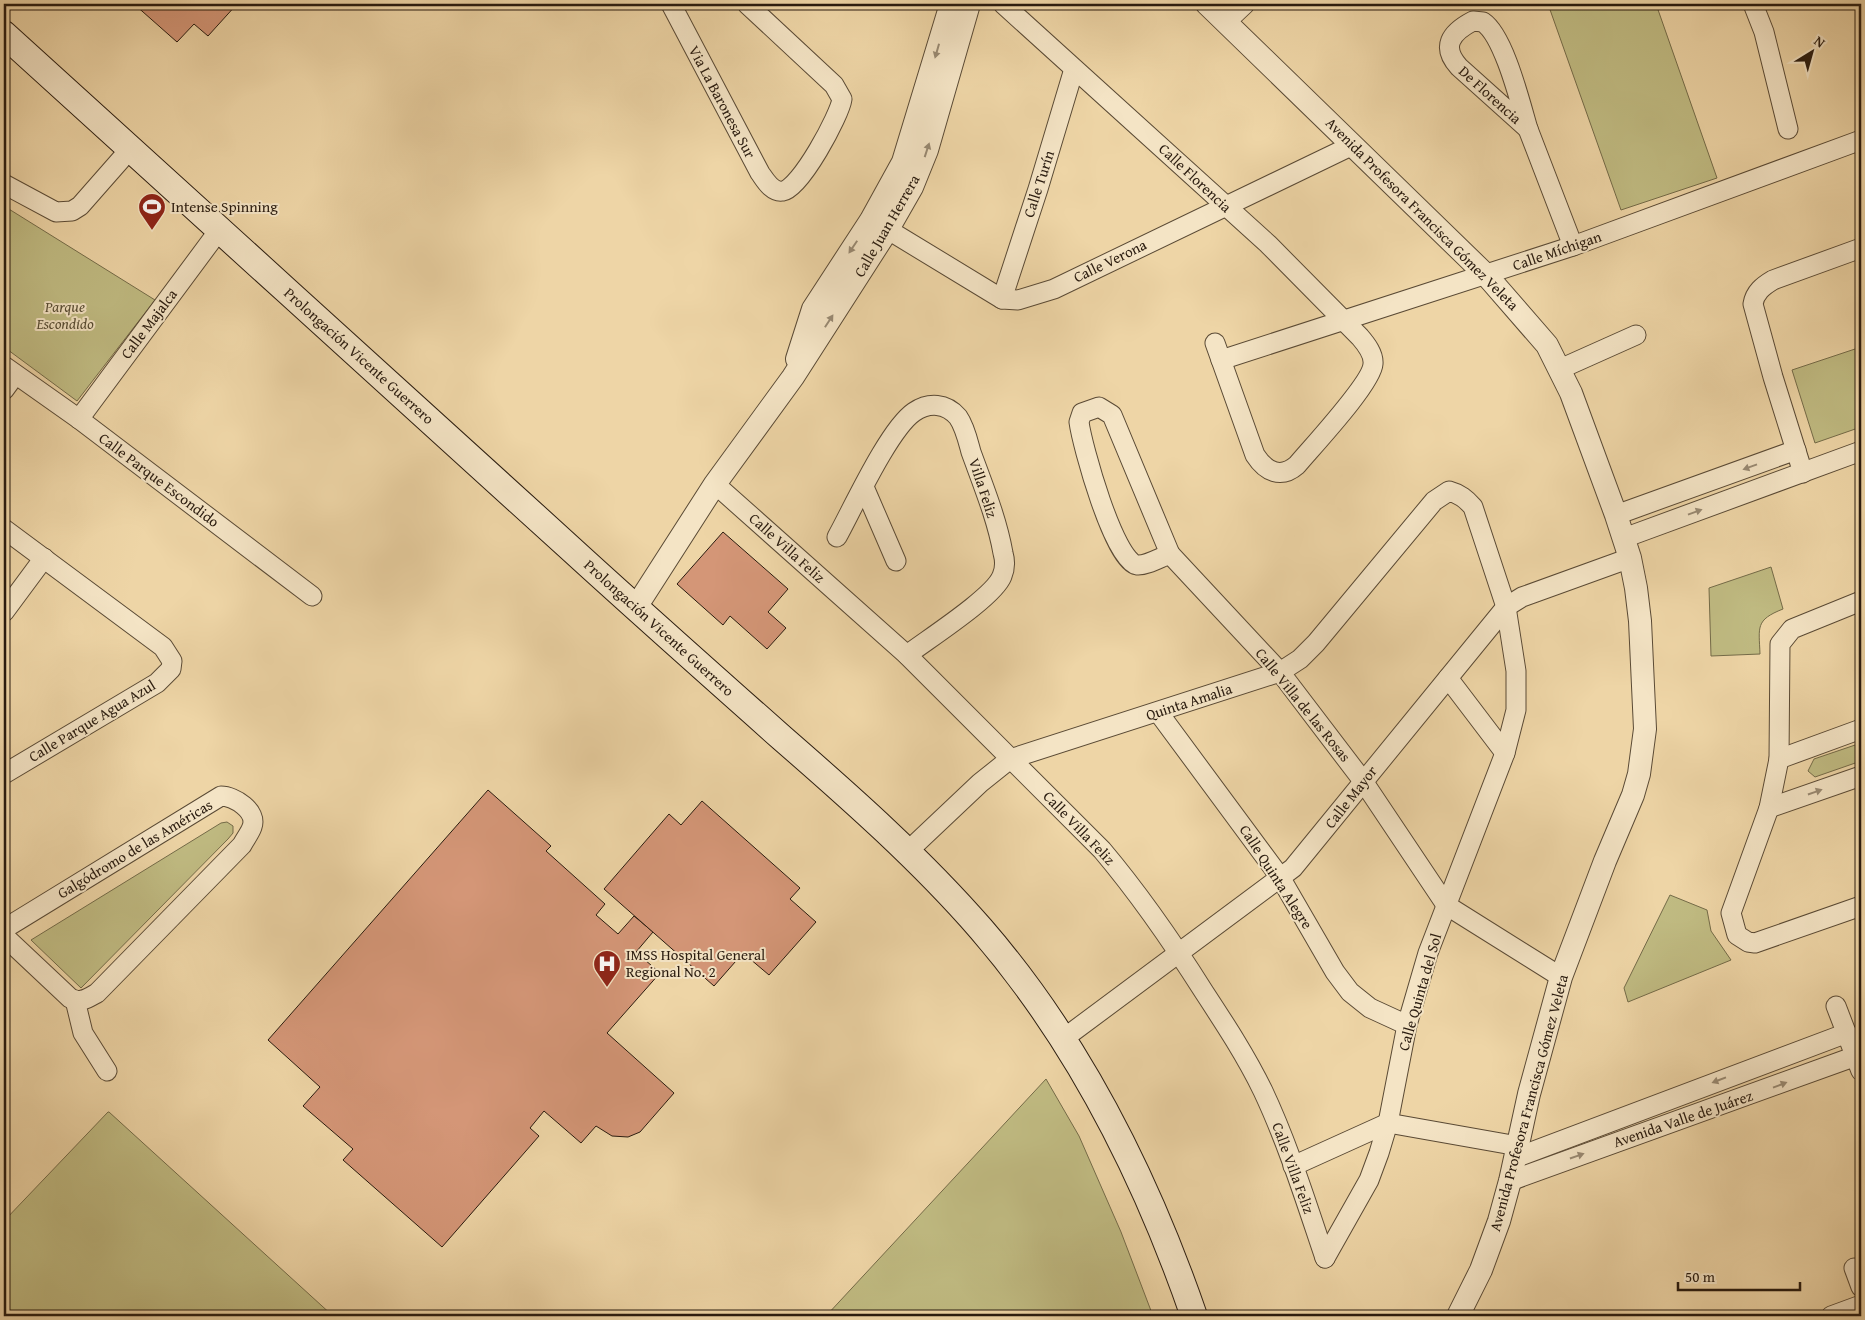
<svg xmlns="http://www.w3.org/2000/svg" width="1865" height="1320" font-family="'Gentium Book Plus',serif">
	<rect width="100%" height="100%" fill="#eed5a6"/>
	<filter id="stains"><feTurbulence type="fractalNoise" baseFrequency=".004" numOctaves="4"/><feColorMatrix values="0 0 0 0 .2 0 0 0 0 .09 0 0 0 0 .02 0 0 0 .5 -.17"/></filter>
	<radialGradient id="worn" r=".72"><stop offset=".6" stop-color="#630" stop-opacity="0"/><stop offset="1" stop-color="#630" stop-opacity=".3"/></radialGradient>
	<g fill="#c0bb82" stroke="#746b48">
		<path d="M1548 4H1656L1717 178 1621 210Z"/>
		<path d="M4 206 155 300 77 401 4 347Z"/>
		<path d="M1861 347V427L1815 443 1792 370Z"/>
		<path d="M1771 567 1783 609C1755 620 1759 627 1760 654L1711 656 1709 588Z"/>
		<path d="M1861 743V761L1815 777 1808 771 1814 759Z"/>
		<path d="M227 822 233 826V833L228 839 81 988 31 940 221 823Z"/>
		<path d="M1670 895 1707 910 1711 931 1731 960 1628 1002 1624 988Z"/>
		<path d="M1046 1079 1079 1136 1121 1232 1153 1316H826Z"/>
		<path d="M108 1112H109L333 1316H4V1221Z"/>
	</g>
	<g fill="#d49677" stroke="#291b0f">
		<path d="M134 4H237L208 36 194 24 177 42Z"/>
		<path d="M723 532 788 589 768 612 786 628 767 649 730 616 723 625 677 584Z"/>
		<path d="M488 790 551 846 546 851 605 904 596 915 618 934 634 916 653 932 636 952 660 973 607 1033 674 1093 640 1132 628 1137 612 1136 596 1126 581 1143 544 1111 530 1128 539 1136 442 1247 343 1160 353 1149 303 1106 320 1087 268 1040Z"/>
		<path d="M702 801 800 888 790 899 816 922 769 975 743 953 714 986 604 889 669 814 681 825Z"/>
	</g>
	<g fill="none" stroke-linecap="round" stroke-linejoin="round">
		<defs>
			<g id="minor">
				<path d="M671 4 760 173C765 180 772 193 783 191 800 189 840 115 842 99L834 85 747 4"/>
				<path d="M1003 4 1268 244 1360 337C1366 344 1374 354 1373 364 1372 383 1312 447 1297 465 1281 479 1266 472 1255 455L1215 343"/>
				<path d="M1753 4 1764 32 1788 129"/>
				<path d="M1473 21 1483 22C1504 36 1520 102 1528 129L1459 67C1441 47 1450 33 1473 21Z"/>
				<path d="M1226 22 1245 4"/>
				<path d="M1528 129 1573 246"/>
				<path d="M4 184 56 212 72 211 80 206 131 148"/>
				<path d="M877 223 1002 299 1018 300 1054 289 1353 145"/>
				<path d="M1002 299 1038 189 1074 69"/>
				<path d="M1221 360 1573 246 1861 140"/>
				<path d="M4 366 79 419 312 596"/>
				<path d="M1560 369 1636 335"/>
				<path d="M4 390 15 375"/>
				<path d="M1099 407 1112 415 1170 554C1161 557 1146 566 1137 565 1114 561 1082 445 1079 422L1082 413Z"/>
				<path d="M79 419 220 229"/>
				<path d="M1803 473 1773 377 1753 304C1755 292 1763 286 1773 280L1861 248"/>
				<path d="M715 484 907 655 1102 850C1140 895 1173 943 1204 992 1225 1024 1246 1056 1263 1091 1288 1144 1306 1202 1325 1258"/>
				<path d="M864 487 896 561"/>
				<path d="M1616 515 1796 450"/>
				<path d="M4 529 163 647 172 661 171 669 157 683 4 774"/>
				<path d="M837 537C853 508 889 429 914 412 929 402 946 403 958 417 965 427 968 441 971 452 983 485 997 519 1003 553 1005 560 1005 569 1002 576 994 597 928 639 907 655"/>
				<path d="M1624 538 1861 451"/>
				<path d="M1170 554 1280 672 1363 781 1446 905 1561 977"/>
				<path d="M1861 601 1792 629 1780 644 1779 759 1769 808 1731 913 1737 935 1748 942 1755 943 1861 906"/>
				<path d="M4 612 44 558"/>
				<path d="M1448 678 1505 753"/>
				<path d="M1158 712 1280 877 1335 972 1350 992 1370 1008 1407 1025"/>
				<path d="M1779 759 1861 729"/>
				<path d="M1769 808 1861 776"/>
				<path d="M907 852 980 783 1010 759 1280 672 1300 659 1316 643 1434 501 1449 491C1460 494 1466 499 1473 507L1506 607 1516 671V710L1505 753 1428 953 1407 1025 1388 1123 1379 1153 1369 1180 1325 1258"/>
				<path d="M4 929 221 796C234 796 258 811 252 827 250 833 245 839 242 845L97 993C88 998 80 1004 70 998L4 936"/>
				<path d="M75 1000 83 1033 107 1071"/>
				<path d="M1836 1006 1861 1071"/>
				<path d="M1063 1039 1293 868 1506 607 1522 597 1630 558"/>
				<path d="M1515 1158 1847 1033"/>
				<path d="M1293 1166 1388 1123 1518 1146"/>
				<path d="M1510 1181 1856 1056"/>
				<path d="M1854 1268 1861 1287"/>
				<path d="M1831 1316 1861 1305"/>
			</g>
			<g id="tertiary">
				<path d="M1207 4 1487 276 1547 345 1571 393 1616 515 1630 558 1636 588 1640 621 1645 729 1639 774 1633 795 1605 861 1561 977 1529 1094 1510 1181 1499 1221 1481 1270 1458 1316"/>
				<path d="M797 359 813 309 871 220 903 162 951 4"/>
				<path d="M636 607 715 484 793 377 888 229 912 187 927 150 969 4"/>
			</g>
			<path id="secondary" d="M4 34C193 205 381 377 570 548 640 612 711 675 782 738 851 798 921 860 981 929 1078 1041 1146 1177 1194 1316"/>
		</defs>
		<use href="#minor" stroke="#5a4a35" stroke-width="21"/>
		<use href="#tertiary" stroke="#5a4a35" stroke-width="24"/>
		<use href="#secondary" stroke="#291b0f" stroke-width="28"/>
		<use href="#minor" stroke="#f4e4c5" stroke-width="19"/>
		<use href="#tertiary" stroke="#f4e4c5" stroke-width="22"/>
		<use href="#secondary" stroke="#f4e4c5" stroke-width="26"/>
	</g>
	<defs><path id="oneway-solid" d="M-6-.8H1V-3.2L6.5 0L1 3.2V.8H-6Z" transform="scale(1.25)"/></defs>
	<g fill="#998a73">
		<use href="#oneway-solid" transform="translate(937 51) rotate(106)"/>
		<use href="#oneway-solid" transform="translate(927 150) rotate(-72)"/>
		<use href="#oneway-solid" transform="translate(853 247) rotate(124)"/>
		<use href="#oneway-solid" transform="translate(829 321) rotate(-57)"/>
		<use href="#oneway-solid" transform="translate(1750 467) rotate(160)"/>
		<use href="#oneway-solid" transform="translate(1695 512) rotate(-20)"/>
		<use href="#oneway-solid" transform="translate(1815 792) rotate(-19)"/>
		<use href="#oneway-solid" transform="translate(1719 1080) rotate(159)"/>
		<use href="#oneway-solid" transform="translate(1780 1085) rotate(-21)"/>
		<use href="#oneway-solid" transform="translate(1577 1156) rotate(-19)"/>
	</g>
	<defs>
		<symbol id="stadium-pin" viewBox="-11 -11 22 30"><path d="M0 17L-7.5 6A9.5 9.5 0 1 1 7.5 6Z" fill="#8f2418" stroke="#f4e4c5"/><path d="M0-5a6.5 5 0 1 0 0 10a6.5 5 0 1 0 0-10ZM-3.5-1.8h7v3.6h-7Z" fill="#fff"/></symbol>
		<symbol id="hospital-pin" viewBox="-11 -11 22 30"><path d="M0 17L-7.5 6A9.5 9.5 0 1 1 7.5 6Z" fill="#8f2418" stroke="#f4e4c5"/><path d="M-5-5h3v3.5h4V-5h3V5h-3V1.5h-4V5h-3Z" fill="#fff"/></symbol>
	</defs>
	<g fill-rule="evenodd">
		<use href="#stadium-pin" x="136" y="191" width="32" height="43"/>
		<use href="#hospital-pin" x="591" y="948" width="32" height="43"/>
	</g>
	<g text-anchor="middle" stroke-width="4" stroke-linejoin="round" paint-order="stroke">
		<g font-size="15" fill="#291b0f" stroke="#f4e4c5">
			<text transform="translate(1490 95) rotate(42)" y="5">De Florencia</text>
			<text transform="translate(722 102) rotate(62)" y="5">Via La Baronesa Sur</text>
			<text transform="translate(1195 178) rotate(43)" y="5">Calle Florencia</text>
			<text transform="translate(1039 184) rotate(-72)" y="5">Calle Turín</text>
			<text transform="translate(1422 214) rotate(45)" y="5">Avenida Profesora Francisca Gómez Veleta</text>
			<text transform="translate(887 226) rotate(-60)" y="5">Calle Juan Herrera</text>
			<text transform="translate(1557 251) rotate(-19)" y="5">Calle Míchigan</text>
			<text transform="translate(1110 261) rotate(-26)" y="5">Calle Verona</text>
			<text transform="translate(149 324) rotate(-53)" y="5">Calle Majalca</text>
			<text transform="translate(359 356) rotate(42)" y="5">Prolongación Vicente Guerrero</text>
			<text transform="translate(159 480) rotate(37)" y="5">Calle Parque Escondido</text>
			<text transform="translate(983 488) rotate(72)" y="5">Villa Feliz</text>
			<text transform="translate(787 548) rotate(42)" y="5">Calle Villa Feliz</text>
			<text transform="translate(659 628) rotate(42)" y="5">Prolongación Vicente Guerrero</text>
			<text transform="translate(1189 702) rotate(-18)" y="5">Quinta Amalia</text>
			<text transform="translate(1303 705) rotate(51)" y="5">Calle Villa de las Rosas</text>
			<text transform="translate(92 721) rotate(-31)" y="5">Calle Parque Agua Azul</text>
			<text transform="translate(1351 797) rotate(-52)" y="5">Calle Mayor</text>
			<text transform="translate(1079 828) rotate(46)" y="5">Calle Villa Feliz</text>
			<text transform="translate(135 849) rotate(-31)" y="5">Galgódromo de las Américas</text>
			<text transform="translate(1276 877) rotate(57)" y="5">Calle Quinta Alegre</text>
			<text transform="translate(1420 992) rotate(-74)" y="5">Calle Quinta del Sol</text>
			<text transform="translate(1529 1103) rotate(-75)" y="5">Avenida Profesora Francisca Gómez Veleta</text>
			<text transform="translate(1683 1119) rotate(-19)" y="5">Avenida Valle de Juárez</text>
			<text transform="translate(1293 1168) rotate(70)" y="5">Calle Villa Feliz</text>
		</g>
		<g font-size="15" fill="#291b0f" stroke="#f4e4c5" text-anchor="start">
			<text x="171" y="212">Intense Spinning</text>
			<text x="626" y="960">IMSS Hospital General<tspan x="626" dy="17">Regional No. 2</tspan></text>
		</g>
		<g font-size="15" font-style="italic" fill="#564b32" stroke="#f4e4c5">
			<text x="65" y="312">Parque<tspan x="65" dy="17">Escondido</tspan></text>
		</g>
	</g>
	<rect width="1865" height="1320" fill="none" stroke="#eed5a6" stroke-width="20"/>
	<rect x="5" y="5" width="1855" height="1310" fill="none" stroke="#291b0f" stroke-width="2.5"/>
	<rect x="10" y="10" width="1845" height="1300" fill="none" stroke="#291b0f"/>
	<g transform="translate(1812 52) rotate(37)" stroke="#f4e4c5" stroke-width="4" paint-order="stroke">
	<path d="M0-4L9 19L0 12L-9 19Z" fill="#291b0f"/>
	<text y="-8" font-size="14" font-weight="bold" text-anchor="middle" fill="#291b0f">N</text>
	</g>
	<path d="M1678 1282v8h122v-8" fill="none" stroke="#291b0f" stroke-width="2.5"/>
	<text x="1685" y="1282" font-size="15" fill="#291b0f" stroke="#f4e4c5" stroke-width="4" paint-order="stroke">50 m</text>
	<rect width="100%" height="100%" filter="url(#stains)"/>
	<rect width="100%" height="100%" fill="url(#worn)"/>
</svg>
